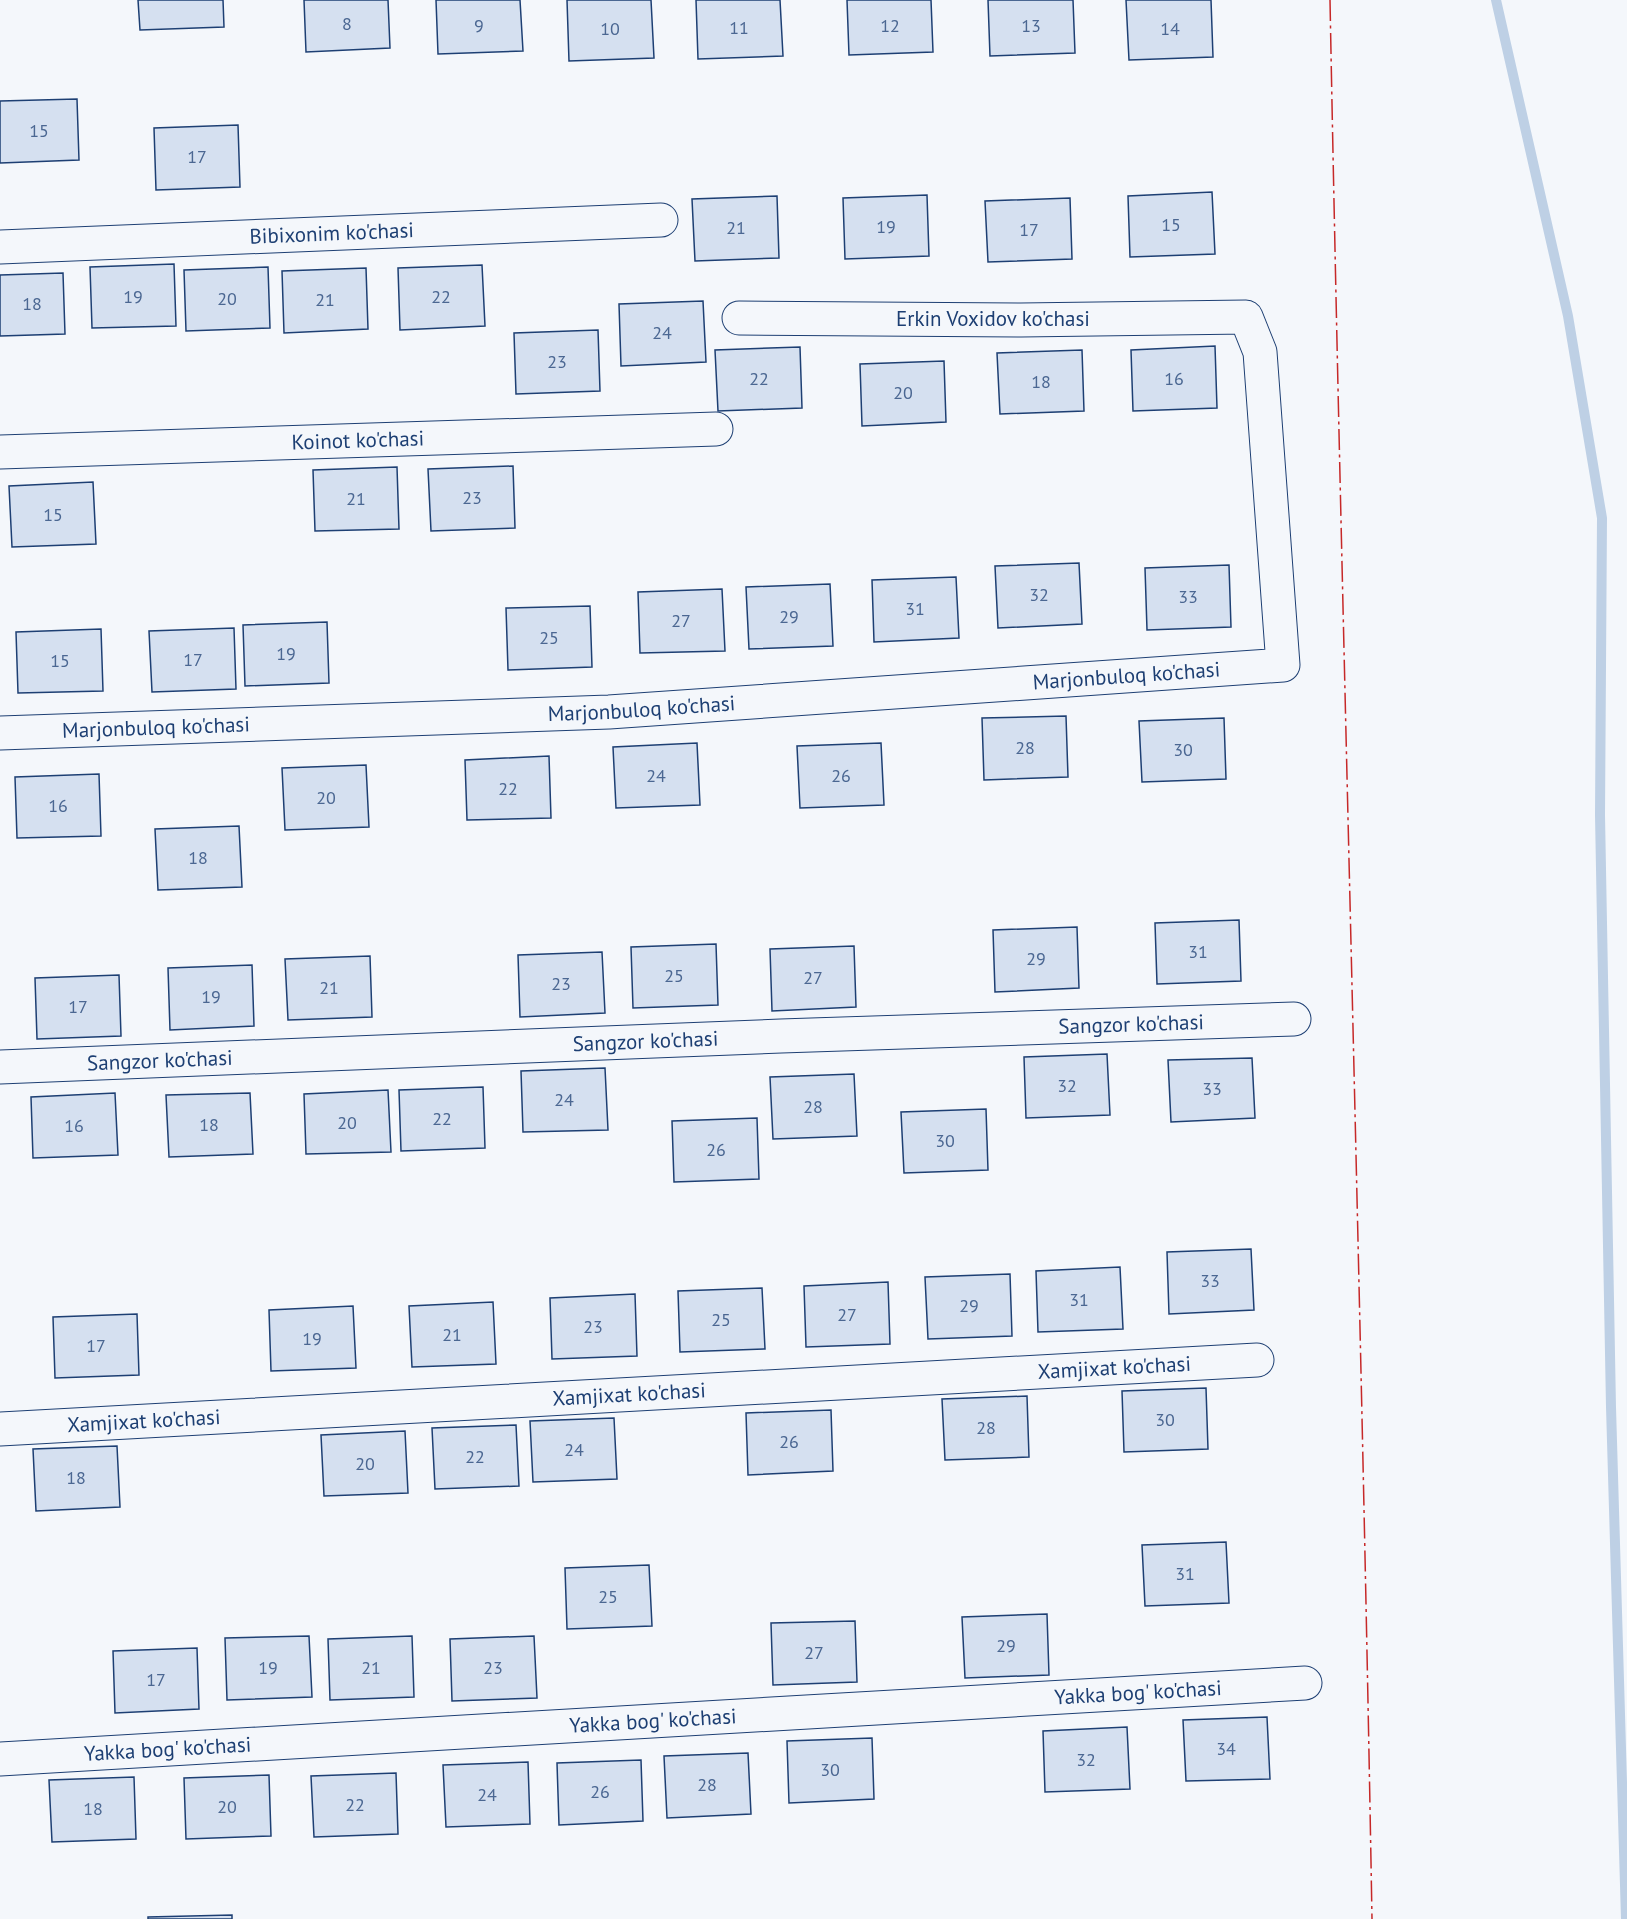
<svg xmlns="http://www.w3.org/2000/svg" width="1627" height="1919" font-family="'PT Sans',sans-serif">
	<rect width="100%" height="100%" fill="#f4f7fb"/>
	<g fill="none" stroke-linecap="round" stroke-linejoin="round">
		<path stroke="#bed0e5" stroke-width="10" d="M1496 0 1568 316 1602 518 1600 815 1611 1407 1626 1919"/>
	</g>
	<g fill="#d5e0f0" stroke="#1d3f73" stroke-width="1.5">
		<path d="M138 0H223L224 27 140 30Z"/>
		<path d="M304 0H388L390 48 306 52Z"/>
		<path d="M436 0H520L523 51 438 54Z"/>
		<path d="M567 0H651L654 58 569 61Z"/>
		<path d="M696 0H780L783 56 698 59Z"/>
		<path d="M847 0H931L933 52 849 55Z"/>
		<path d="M988 0H1073L1075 53 990 56Z"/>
		<path d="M1126 0H1211L1213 57 1129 60Z"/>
		<path d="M77 99 79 160 0 163V101Z"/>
		<path d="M238 125 240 187 156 190 154 128Z"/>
		<path d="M1212 192 1215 254 1130 257 1128 196Z"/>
		<path d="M927 195 929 256 845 259 843 198Z"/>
		<path d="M777 196 779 258 695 261 692 199Z"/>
		<path d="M1070 198 1072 259 988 262 985 201Z"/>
		<path d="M174 264 176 326 92 328 90 267Z"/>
		<path d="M482 265 485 326 400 330 398 268Z"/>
		<path d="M268 267 270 328 186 331 184 270Z"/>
		<path d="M366 268 368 329 284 333 282 271Z"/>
		<path d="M63 273 65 334 0 336V275Z"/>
		<path d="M703 301 706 362 621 366 619 304Z"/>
		<path d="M598 330 600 391 516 394 514 333Z"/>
		<path d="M1215 346 1217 408 1133 411 1131 350Z"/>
		<path d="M800 347 802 408 718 411 715 350Z"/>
		<path d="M1082 350 1084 411 1000 414 997 353Z"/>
		<path d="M944 361 946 422 862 426 860 364Z"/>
		<path d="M513 466 515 528 431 531 428 469Z"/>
		<path d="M397 467 399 529 315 531 313 470Z"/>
		<path d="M93 482 96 544 12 547 9 486Z"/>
		<path d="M1079 563 1082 624 998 628 995 566Z"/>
		<path d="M1229 565 1231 627 1147 630 1145 568Z"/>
		<path d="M956 577 959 638 874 642 872 580Z"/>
		<path d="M830 584 833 646 749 649 746 587Z"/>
		<path d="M722 589 725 651 640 653 638 592Z"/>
		<path d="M590 606 592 667 508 670 506 608Z"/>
		<path d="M327 622 329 683 245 686 243 625Z"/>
		<path d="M234 628 236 689 152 692 149 631Z"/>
		<path d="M101 629 103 691 18 693 16 632Z"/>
		<path d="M1066 716 1068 777 984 780 982 718Z"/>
		<path d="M1224 718 1226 779 1142 782 1139 721Z"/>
		<path d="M697 743 700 805 616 808 613 747Z"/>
		<path d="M881 743 884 805 800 808 797 746Z"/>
		<path d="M549 756 551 818 467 820 465 760Z"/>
		<path d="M366 765 369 827 285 830 282 768Z"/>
		<path d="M99 774 101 836 17 838 15 777Z"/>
		<path d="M239 826 242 887 158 890 155 829Z"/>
		<path d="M1239 920 1241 981 1157 984 1155 923Z"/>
		<path d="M1077 927 1079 988 995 992 993 930Z"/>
		<path d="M716 944 718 1005 633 1008 631 947Z"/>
		<path d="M854 946 856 1007 772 1011 770 949Z"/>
		<path d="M602 952 605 1013 520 1017 518 955Z"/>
		<path d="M370 956 372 1017 288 1020 285 959Z"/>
		<path d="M252 965 254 1026 170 1030 168 968Z"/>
		<path d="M119 975 121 1036 37 1039 35 978Z"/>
		<path d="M1107 1054 1110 1115 1026 1118 1024 1057Z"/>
		<path d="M1252 1058 1255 1118 1171 1122 1168 1060Z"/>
		<path d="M605 1068 608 1130 523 1132 521 1071Z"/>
		<path d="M854 1074 857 1136 773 1139 770 1077Z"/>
		<path d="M483 1087 485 1148 401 1151 399 1090Z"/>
		<path d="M388 1090 391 1152 306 1154 304 1094Z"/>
		<path d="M115 1093 118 1155 33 1158 31 1097Z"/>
		<path d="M250 1093 253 1154 169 1157 166 1095Z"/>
		<path d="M986 1109 988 1170 904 1173 901 1112Z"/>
		<path d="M757 1118 759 1179 674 1182 672 1121Z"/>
		<path d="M1251 1249 1254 1310 1169 1314 1167 1252Z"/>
		<path d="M1120 1267 1123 1329 1038 1332 1036 1271Z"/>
		<path d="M1010 1274 1012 1336 928 1339 925 1277Z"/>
		<path d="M888 1282 890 1344 806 1347 804 1286Z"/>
		<path d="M762 1288 765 1349 680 1352 678 1291Z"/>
		<path d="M635 1294 637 1356 552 1359 550 1298Z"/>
		<path d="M493 1302 496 1364 412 1367 409 1306Z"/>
		<path d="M353 1306 356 1368 271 1371 269 1310Z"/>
		<path d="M137 1314 139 1375 55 1378 53 1317Z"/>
		<path d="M1206 1388 1208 1449 1124 1452 1122 1391Z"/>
		<path d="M1027 1396 1029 1457 945 1460 942 1399Z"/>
		<path d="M831 1410 833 1471 748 1475 746 1413Z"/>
		<path d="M614 1418 617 1479 533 1482 530 1421Z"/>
		<path d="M516 1425 519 1486 435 1489 432 1428Z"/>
		<path d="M405 1431 408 1493 324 1496 321 1435Z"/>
		<path d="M117 1446 120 1507 36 1511 33 1449Z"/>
		<path d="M1226 1542 1229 1603 1145 1606 1142 1545Z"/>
		<path d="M649 1565 652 1626 567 1629 565 1568Z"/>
		<path d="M1047 1614 1049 1675 965 1678 962 1617Z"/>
		<path d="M855 1621 857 1682 773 1685 771 1623Z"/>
		<path d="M309 1636 312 1697 227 1700 225 1638Z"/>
		<path d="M412 1636 414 1697 330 1700 328 1639Z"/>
		<path d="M534 1636 537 1698 452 1701 450 1639Z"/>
		<path d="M197 1648 199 1709 115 1713 113 1651Z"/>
		<path d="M1267 1717 1270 1779 1186 1781 1183 1720Z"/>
		<path d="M1127 1727 1130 1789 1045 1792 1043 1731Z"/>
		<path d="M872 1738 874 1799 789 1803 787 1741Z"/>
		<path d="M748 1753 751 1814 667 1818 664 1756Z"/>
		<path d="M641 1760 643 1821 559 1825 557 1763Z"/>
		<path d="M528 1762 530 1824 446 1827 443 1765Z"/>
		<path d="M396 1773 398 1834 314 1837 311 1776Z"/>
		<path d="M269 1775 271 1836 186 1839 184 1778Z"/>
		<path d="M134 1777 136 1839 52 1842 49 1780Z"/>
		<path d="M232 1915V1919H148V1917Z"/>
	</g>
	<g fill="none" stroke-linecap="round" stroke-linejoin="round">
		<defs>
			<g id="minor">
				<path id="s1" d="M0 247 661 220"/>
				<path id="s2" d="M0 452 716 429"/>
				<path id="s3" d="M0 733 609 712 1283 665 1260 352 1246 317 1021 320 739 318"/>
				<path id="s4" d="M0 1067 781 1036 1294 1019"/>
				<path id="s5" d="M0 1429 1257 1360"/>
				<path id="s6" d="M0 1759 1305 1683"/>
			</g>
		</defs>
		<use href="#minor" stroke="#1d3f73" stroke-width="35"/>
		<use href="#minor" stroke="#f4f7fb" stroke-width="33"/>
		<path stroke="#c62828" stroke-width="1.5" stroke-dasharray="21 4.5 3 4.5" stroke-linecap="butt" d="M1330 0C1342 640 1361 1279 1372 1919"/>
	</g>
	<g text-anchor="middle" stroke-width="4.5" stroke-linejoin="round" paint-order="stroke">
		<g font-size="18" fill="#4b6792">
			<text x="347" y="30">8</text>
			<text x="479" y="32">9</text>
			<text x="890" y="32">12</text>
			<text x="1031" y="32">13</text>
			<text x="739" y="34">11</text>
			<text x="610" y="35">10</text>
			<text x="1170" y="35">14</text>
			<text x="39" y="137">15</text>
			<text x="197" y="163">17</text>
			<text x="1171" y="231">15</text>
			<text x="886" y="233">19</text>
			<text x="736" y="234">21</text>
			<text x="1029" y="236">17</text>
			<text x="133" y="303">19</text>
			<text x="441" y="303">22</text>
			<text x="227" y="305">20</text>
			<text x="325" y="306">21</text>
			<text x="32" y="310">18</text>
			<text x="662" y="339">24</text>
			<text x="557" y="368">23</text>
			<text x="759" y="385">22</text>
			<text x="1174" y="385">16</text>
			<text x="1041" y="388">18</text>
			<text x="903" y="399">20</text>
			<text x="472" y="504">23</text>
			<text x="356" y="505">21</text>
			<text x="53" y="521">15</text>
			<text x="1039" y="601">32</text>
			<text x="1188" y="603">33</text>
			<text x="915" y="615">31</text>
			<text x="789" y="623">29</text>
			<text x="681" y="627">27</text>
			<text x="549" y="644">25</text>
			<text x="286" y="660">19</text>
			<text x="193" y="666">17</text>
			<text x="60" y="667">15</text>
			<text x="1025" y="754">28</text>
			<text x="1183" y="756">30</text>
			<text x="656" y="782">24</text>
			<text x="841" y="782">26</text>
			<text x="508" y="795">22</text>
			<text x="326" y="804">20</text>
			<text x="58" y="812">16</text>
			<text x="198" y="864">18</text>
			<text x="1198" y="958">31</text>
			<text x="1036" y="965">29</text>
			<text x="674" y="982">25</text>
			<text x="813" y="984">27</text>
			<text x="561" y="990">23</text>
			<text x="329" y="994">21</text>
			<text x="211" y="1003">19</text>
			<text x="78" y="1013">17</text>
			<text x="1067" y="1092">32</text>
			<text x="1212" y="1095">33</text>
			<text x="564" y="1106">24</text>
			<text x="813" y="1113">28</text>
			<text x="442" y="1125">22</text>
			<text x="347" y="1129">20</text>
			<text x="209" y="1131">18</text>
			<text x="74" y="1132">16</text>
			<text x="945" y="1147">30</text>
			<text x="716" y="1156">26</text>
			<text x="1210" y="1287">33</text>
			<text x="1079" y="1306">31</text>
			<text x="969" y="1312">29</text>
			<text x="847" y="1321">27</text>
			<text x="721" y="1326">25</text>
			<text x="593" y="1333">23</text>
			<text x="452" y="1341">21</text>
			<text x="312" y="1345">19</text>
			<text x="96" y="1352">17</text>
			<text x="1165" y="1426">30</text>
			<text x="986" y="1434">28</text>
			<text x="789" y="1448">26</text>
			<text x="574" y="1456">24</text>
			<text x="475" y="1463">22</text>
			<text x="365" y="1470">20</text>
			<text x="76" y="1484">18</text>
			<text x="1185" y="1580">31</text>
			<text x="608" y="1603">25</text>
			<text x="1006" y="1652">29</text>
			<text x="814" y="1659">27</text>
			<text x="268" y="1674">19</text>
			<text x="371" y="1674">21</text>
			<text x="493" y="1674">23</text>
			<text x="156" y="1686">17</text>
			<text x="1226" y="1755">34</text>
			<text x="1086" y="1766">32</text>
			<text x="830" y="1776">30</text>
			<text x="707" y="1791">28</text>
			<text x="600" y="1798">26</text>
			<text x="487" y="1801">24</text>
			<text x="355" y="1811">22</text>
			<text x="227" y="1813">20</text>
			<text x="93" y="1815">18</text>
		</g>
		<g font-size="21" fill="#1d3f73" stroke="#f4f7fb">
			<text dy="7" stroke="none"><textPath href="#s1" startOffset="332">Bibixonim ko'chasi</textPath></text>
			<text x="993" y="326">Erkin Voxidov ko'chasi</text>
			<text dy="7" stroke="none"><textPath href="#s2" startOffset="358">Koinot ko'chasi</textPath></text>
			<text dy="7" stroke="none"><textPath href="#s3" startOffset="1128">Marjonbuloq ko'chasi</textPath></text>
			<text dy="7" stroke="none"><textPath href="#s3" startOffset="642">Marjonbuloq ko'chasi</textPath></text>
			<text dy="7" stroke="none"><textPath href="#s3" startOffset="156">Marjonbuloq ko'chasi</textPath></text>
			<text dy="7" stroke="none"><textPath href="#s4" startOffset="1132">Sangzor ko'chasi</textPath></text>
			<text dy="7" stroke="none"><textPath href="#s4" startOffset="646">Sangzor ko'chasi</textPath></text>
			<text dy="7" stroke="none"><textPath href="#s4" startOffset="160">Sangzor ko'chasi</textPath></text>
			<text dy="7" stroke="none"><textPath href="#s5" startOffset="1116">Xamjixat ko'chasi</textPath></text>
			<text dy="7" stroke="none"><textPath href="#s5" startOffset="630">Xamjixat ko'chasi</textPath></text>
			<text dy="7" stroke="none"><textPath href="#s5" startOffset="144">Xamjixat ko'chasi</textPath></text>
			<text dy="7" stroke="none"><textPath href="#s6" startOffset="1140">Yakka bog' ko'chasi</textPath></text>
			<text dy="7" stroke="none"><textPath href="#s6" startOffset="654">Yakka bog' ko'chasi</textPath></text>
			<text dy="7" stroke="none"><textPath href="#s6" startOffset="168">Yakka bog' ko'chasi</textPath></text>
		</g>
	</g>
</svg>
